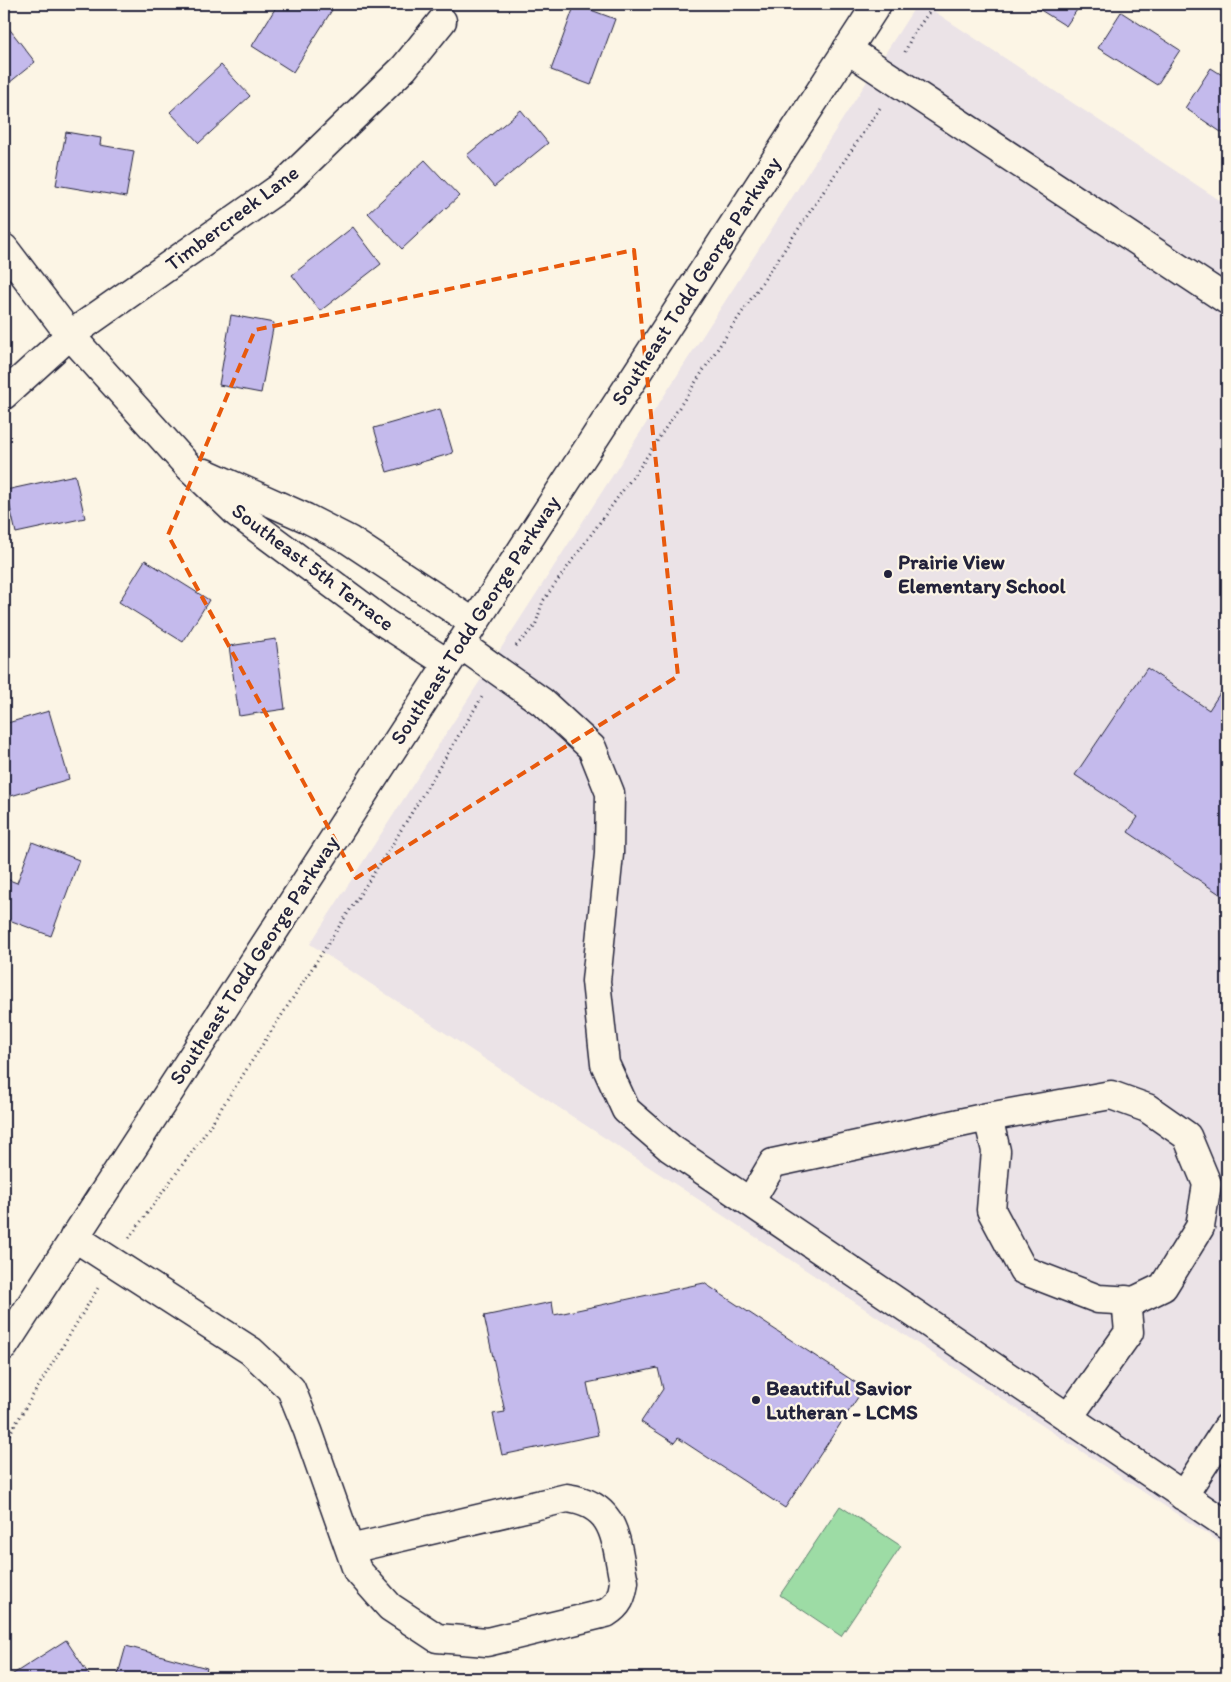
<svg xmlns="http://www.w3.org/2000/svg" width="1231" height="1682" font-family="Itim,sans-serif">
	<rect width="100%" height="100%" fill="#fcf5e5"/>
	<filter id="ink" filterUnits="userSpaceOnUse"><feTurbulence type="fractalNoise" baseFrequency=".02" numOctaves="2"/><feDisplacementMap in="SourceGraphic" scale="10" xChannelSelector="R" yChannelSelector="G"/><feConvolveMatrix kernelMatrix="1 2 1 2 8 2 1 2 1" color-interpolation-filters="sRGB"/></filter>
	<g filter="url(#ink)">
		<path fill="#ebe3e7" d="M917 4H923L1227 205V1547L310 944Z"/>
		<path fill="#9ddca5" stroke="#607f70" d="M840 1506 901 1546 841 1636 780 1595Z"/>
		<g fill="#c4baec" stroke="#22223b">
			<path d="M278 4H322L332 10 293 72 252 46Z"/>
			<path d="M575 4 615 19 591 85 551 70Z"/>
			<path d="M1031 4H1081L1066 26Z"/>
			<path d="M1121 12 1180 50 1157 85 1098 48Z"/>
			<path d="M4 22 35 62 4 87Z"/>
			<path d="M221 65 250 96 199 143 170 112Z"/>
			<path d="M1211 68 1227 78V136L1185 108Z"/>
			<path d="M521 110 548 143 494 187 467 155Z"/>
			<path d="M66 132 101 138 100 145 134 151 126 197 56 185Z"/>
			<path d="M425 160 459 196 402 249 368 213Z"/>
			<path d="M353 227 381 264 320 311 292 275Z"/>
			<path d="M231 315 274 323 261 393 219 385Z"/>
			<path d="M440 409 453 453 387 472 374 428Z"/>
			<path d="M75 475 85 518 16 533 6 490Z"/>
			<path d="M145 560 209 600 183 642 119 602Z"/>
			<path d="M276 639 285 709 239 716 229 646Z"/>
			<path d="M1147 668 1209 710 1227 682V899L1128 832 1138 817 1075 775Z"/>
			<path d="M49 711 69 779 4 798V724Z"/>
			<path d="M32 842 79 860 51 936 4 918V878L17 883Z"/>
			<path d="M704 1283 864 1388 785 1508 678 1438 674 1443 641 1422 663 1389 658 1368 587 1383 598 1435 502 1455 493 1414 505 1412 484 1316 552 1302 554 1315Z"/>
			<path d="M66 1640 91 1678H7Z"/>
			<path d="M126 1646 207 1668 204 1678H117Z"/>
		</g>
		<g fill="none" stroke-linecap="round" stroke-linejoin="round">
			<defs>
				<g id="minor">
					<path d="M847 49 1227 300"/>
					<path d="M4 248 70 335 186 464 237 513 385 623 447 663"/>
					<path d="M4 395 70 335 281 187 404 68 442 21"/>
					<path d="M205 473 306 518 349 540 474 623"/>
					<path d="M460 644 542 702 592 748 610 793 609 854 596 981 605 1064 626 1110 670 1148 1227 1525"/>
					<path d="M750 1202 773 1163 988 1117 1111 1095 1147 1108 1187 1136 1207 1184 1200 1227 1163 1287 1134 1301 1098 1299 1023 1270 991 1210 996 1151 988 1117"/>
					<path d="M74 1237 251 1351 291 1389 308 1431 357 1570 390 1607 437 1638 487 1642 606 1613C619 1605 622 1597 624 1582 615 1541 618 1505 567 1498L350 1549"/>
					<path d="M1068 1418 1129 1332 1126 1300"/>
					<path d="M1183 1496 1227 1428"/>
				</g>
				<path id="major" d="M4 1346 877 4"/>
			</defs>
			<use href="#minor" stroke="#22223b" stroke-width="31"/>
			<use href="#major" stroke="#22223b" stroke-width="31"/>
			<g stroke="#22223b" stroke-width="3" stroke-dasharray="1 4" stroke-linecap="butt">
				<path d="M905 52 912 36 935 4"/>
				<path d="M516 646 535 626 543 601 642 464 722 342 880 108"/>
				<path d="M129 1238 202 1138 392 845 482 697"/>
				<path d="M4 1443 98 1288"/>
			</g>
			<use href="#minor" stroke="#fcf5e5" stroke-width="28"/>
			<use href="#major" stroke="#fcf5e5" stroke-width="28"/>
		</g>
	</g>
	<path fill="none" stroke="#e8590c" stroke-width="4" stroke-dasharray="10 6" stroke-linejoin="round" d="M634 250 678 676 356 878 168 535 255 330Z"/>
	<g fill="#22223b" stroke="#fcf5e5" stroke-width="2">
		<circle cx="888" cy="574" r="5"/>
		<circle cx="756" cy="1400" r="5"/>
	</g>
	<g text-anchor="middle" stroke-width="4.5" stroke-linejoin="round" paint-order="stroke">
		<g font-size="21" fill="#22223b" stroke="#fcf5e5">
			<text transform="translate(232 218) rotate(-37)" y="7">Timbercreek Lane</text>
			<text transform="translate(696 281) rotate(-57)" y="7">Southeast Todd George Parkway</text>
			<text transform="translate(313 567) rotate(37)" y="7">Southeast 5th Terrace</text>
			<text transform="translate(475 620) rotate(-57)" y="7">Southeast Todd George Parkway</text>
			<text transform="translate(254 960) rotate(-57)" y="7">Southeast Todd George Parkway</text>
		</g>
		<g font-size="21" font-weight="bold" fill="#22223b" stroke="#fcf5e5" text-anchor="start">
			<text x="898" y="569">Prairie View<tspan x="898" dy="24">Elementary School</tspan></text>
			<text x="766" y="1395">Beautiful Savior<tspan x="766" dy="24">Lutheran - LCMS</tspan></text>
		</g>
	</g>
	<rect width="1231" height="1682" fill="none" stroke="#fcf5e5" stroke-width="20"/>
	<rect x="10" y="10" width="1211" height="1662" fill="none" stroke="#22223b" stroke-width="2" filter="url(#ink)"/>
</svg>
